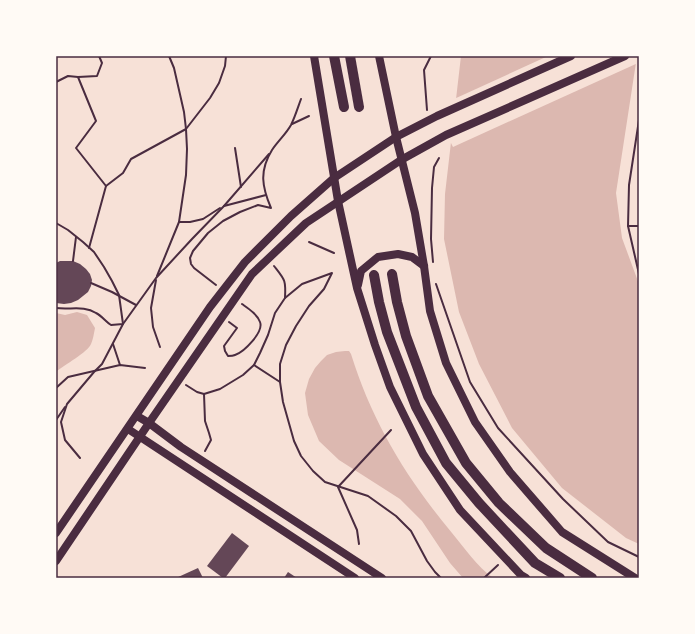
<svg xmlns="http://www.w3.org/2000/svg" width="695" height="634" font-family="Inter,sans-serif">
	<rect width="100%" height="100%" fill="#f7e1d7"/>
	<g fill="#dcb8b0">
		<path d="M461 56H637L616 193 622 238 639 284V544L626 538 562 488 512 428 479 364 459 312 444 239 445 194Z"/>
		<path d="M77 312 87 315 95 328C94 333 93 340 91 344 88 352 64 365 56 372V313L65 315Z"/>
		<path d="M345 351H349L351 354C372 422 407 479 452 533 465 549 477 566 493 578H463L450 563 422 521 400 499 339 460 319 441 308 415 305 393 309 379 315 368 321 361 327 355 336 352Z"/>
	</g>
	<path fill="#f7e1d7" d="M548 56H639L638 63 453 147 449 139 454 99Z"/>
	<g fill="#644757">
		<path d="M60 261H73L80 264 86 269 90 274 92 280 91 286 88 292 78 300 71 303 64 304 56 303V263Z"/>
		<path d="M232 533 249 546 225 578H223L207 566Z"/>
		<path d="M198 568 203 578H176Z"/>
		<path d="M288 572 297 578H284Z"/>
	</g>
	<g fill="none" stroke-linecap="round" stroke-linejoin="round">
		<g stroke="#4a2c40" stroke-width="2">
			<path d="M78 77 97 76 102 63 99 56"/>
			<path d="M56 82 68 76 78 77 96 121 76 148 106 186 89 248"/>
			<path d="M427 110 424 70 431 56"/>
			<path d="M639 120 629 185 628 226 639 274"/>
			<path d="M292 124 309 116"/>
			<path d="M235 148 241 187"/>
			<path d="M106 186 123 173 131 159 186 129 210 98 219 83 225 66 226 56"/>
			<path d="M224 206 266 195"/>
			<path d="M179 222H190L203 219 220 208"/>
			<path d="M56 223 68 230 83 242 94 252 104 267 112 281 119 295 123 324 111 325C106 322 102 316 96 313 84 305 70 310 56 308"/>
			<path d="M628 226H639"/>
			<path d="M309 242 334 253"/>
			<path d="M73 261 76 237"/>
			<path d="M433 262 431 239 432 188 434 167 439 158"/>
			<path d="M274 266C285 280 286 280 285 298"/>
			<path d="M157 276 179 222 186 175 187 149 186 129 184 112 174 68 169 56"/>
			<path d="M156 280 151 308 153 327 160 347"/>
			<path d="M91 283 112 292 136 305"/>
			<path d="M436 284 470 382 498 428 563 499 608 542 639 557"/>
			<path d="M216 285 194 268 191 264 190 258 193 251 208 233 223 221 240 212 258 205 271 208C262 187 259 171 272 150 278 141 286 134 291 125 295 117 298 107 301 99"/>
			<path d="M229 322 237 328 224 346 225 351 228 356C230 356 233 356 235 355 244 352 264 332 260 322 257 314 249 309 242 304"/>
			<path d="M113 344 120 365"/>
			<path d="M254 365 280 382"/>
			<path d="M186 385 197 392 204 394 220 389 243 375 254 365 260 353 268 335 275 313 285 298 302 284 332 273 324 289 309 306 296 326 286 345 280 364V382L283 402 294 441 301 456 313 471 325 482 368 496 396 516 411 531 427 561 435 572 441 578"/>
			<path d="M56 388 68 377 120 365 145 368"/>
			<path d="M204 394 205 421 209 433 211 440 205 451"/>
			<path d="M56 420 65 407"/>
			<path d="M80 458 65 440 61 422 67 404 94 372 102 364 123 324 156 278 192 239 224 206 269 154"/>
			<path d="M359 544 357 530 338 487 391 430"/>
			<path d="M484 578 498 565"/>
		</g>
		<g stroke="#4a2c40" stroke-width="8">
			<path d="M314 56 338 201 357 288 375 345 390 387 423 454 460 510 521 575 526 578"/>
			<path d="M379 56 396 137 415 213 424 266 430 311 446 363 475 422 510 472 562 532 635 578"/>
			<path d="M358 285 361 271 378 257 398 254 412 257 424 266"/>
			<path d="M137 416 149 423 181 447 382 578"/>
			<path d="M128 429 355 578"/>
			<path d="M56 533 210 307 245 262 291 216 334 178 396 137 437 116 571 56"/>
			<path d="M56 561 149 423 252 274 306 223 401 160 446 135 625 56"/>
		</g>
		<g stroke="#4a2c40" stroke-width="10">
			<path d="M334 56 344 107"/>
			<path d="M350 56 359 107"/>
			<path d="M392 274 397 302 406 336 428 396 466 463 499 503 546 548 592 578"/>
			<path d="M374 275 379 302 387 332 416 407 446 463 479 503 535 563 560 578"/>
		</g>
	</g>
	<rect width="695" height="634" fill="none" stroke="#fffaf5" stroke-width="114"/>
	<rect x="57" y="57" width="581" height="520" fill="none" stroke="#4a2c40" stroke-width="1.5"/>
</svg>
